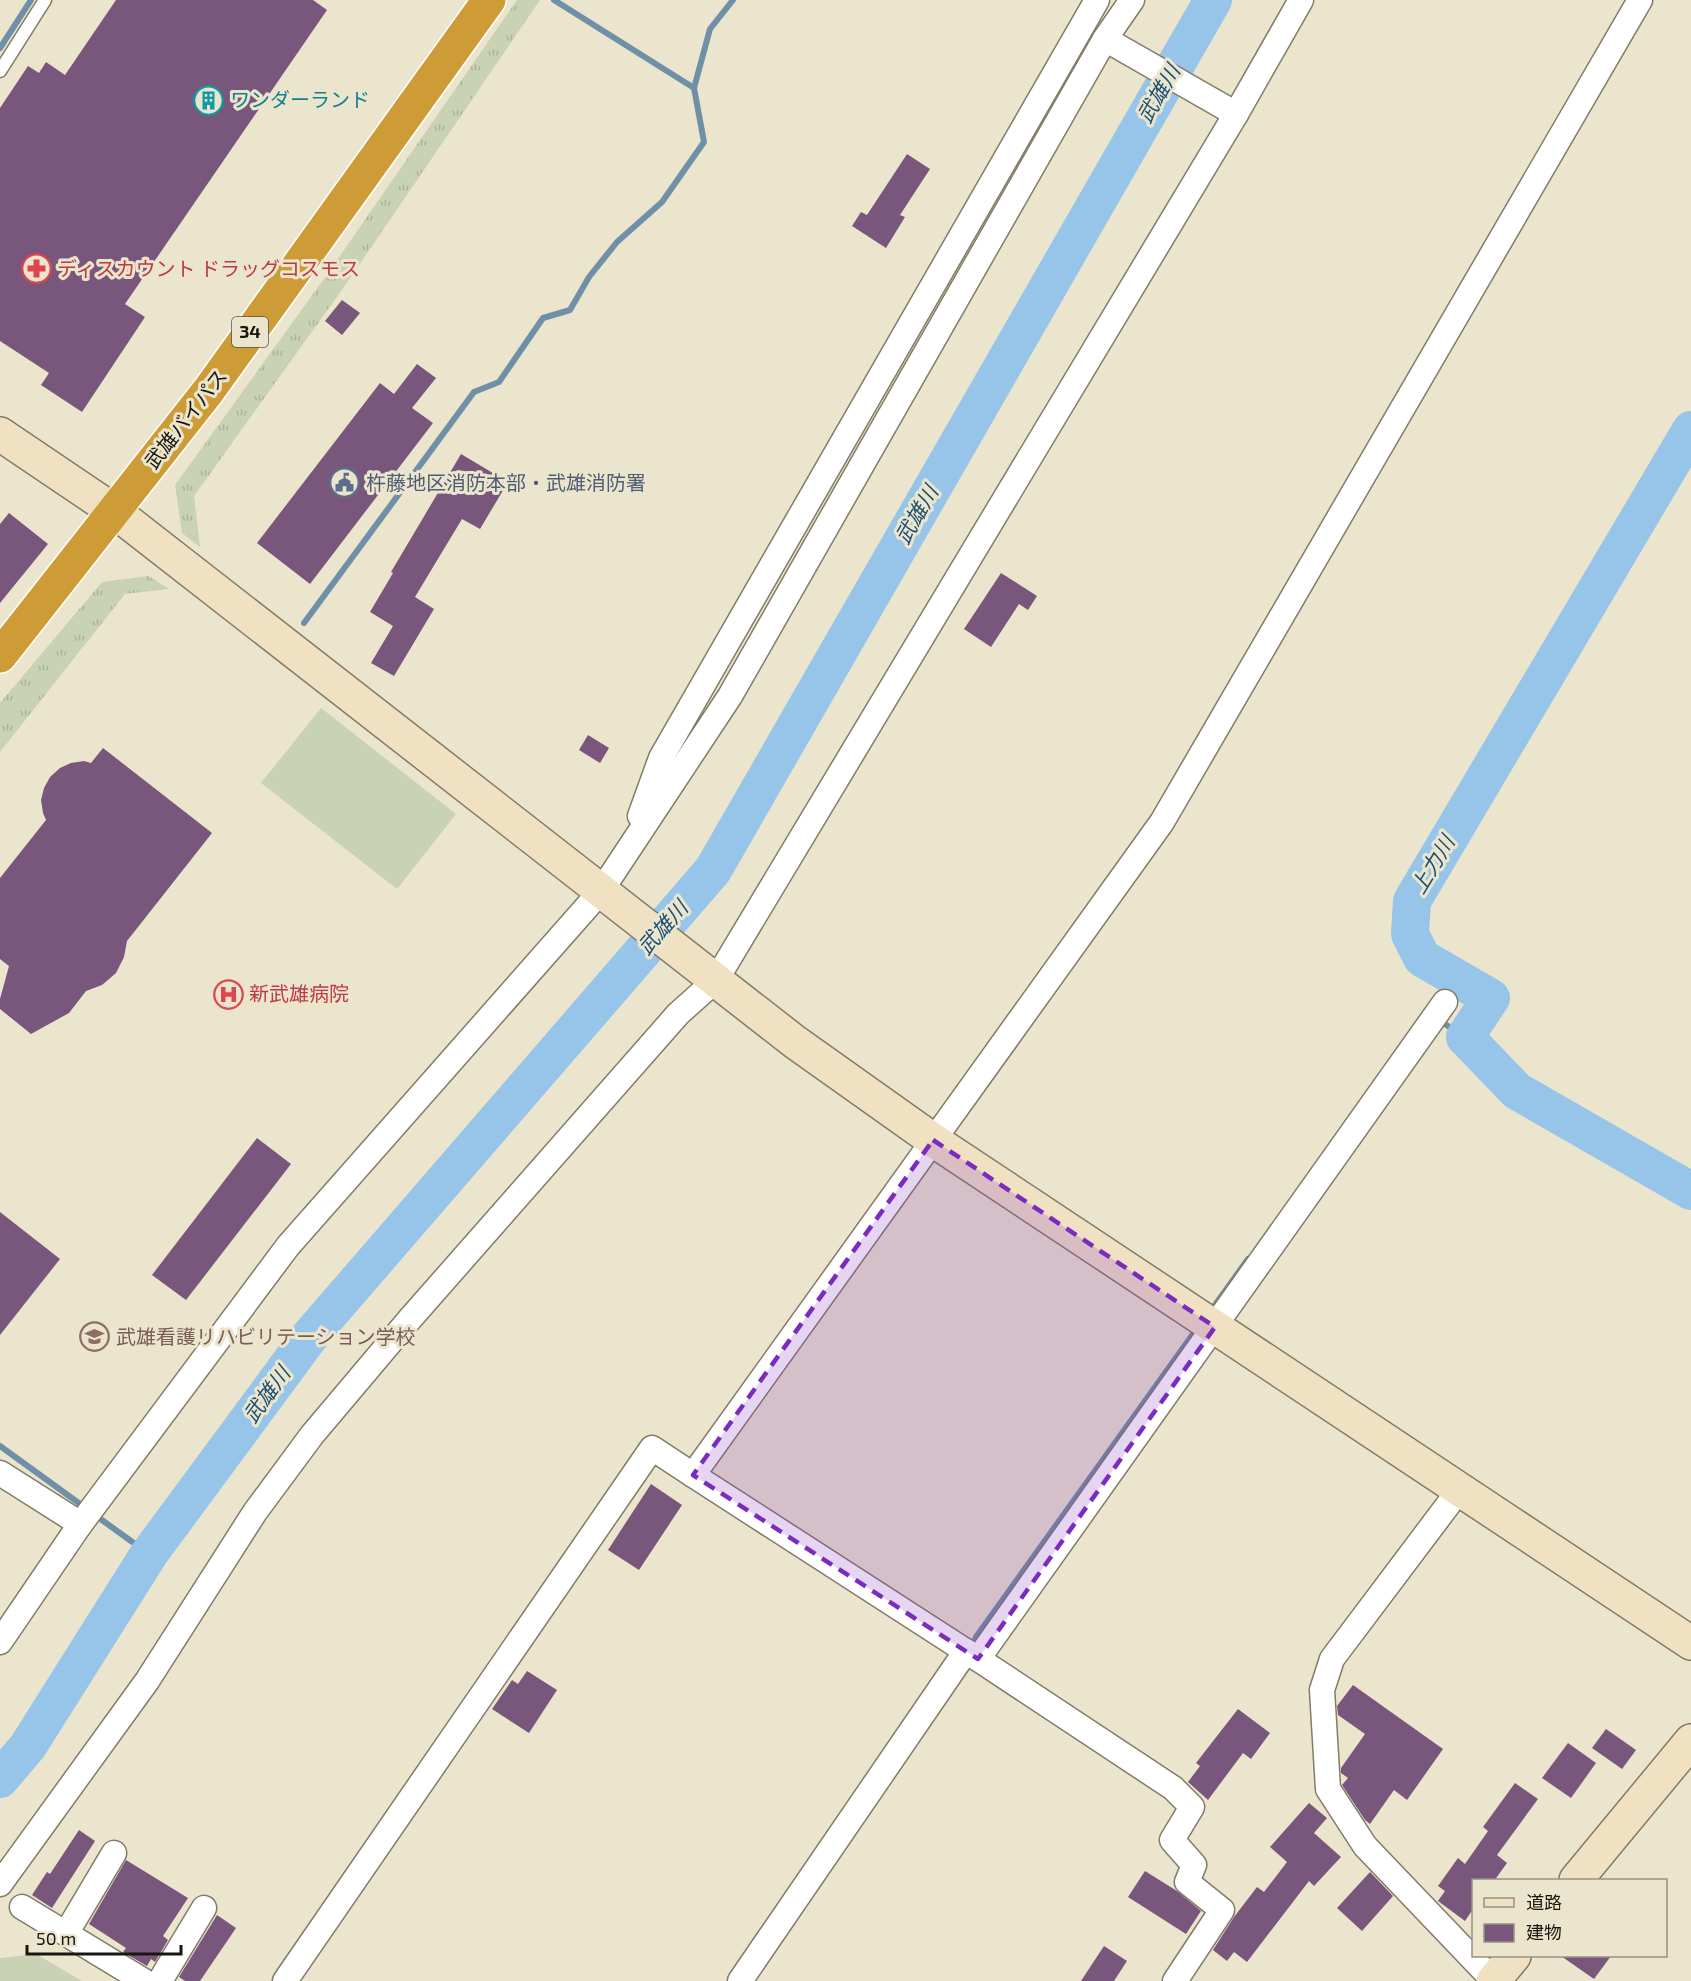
<svg xmlns="http://www.w3.org/2000/svg" width="1691" height="1981" font-family="'Exo 2','Noto Sans JP',sans-serif">
	<defs>
		<pattern id="grass-tufts" width="24" height="20" patternUnits="userSpaceOnUse" patternTransform="scale(1.5)"><rect width="24" height="20" fill="#c9d2b2"/><path d="M3 7l-1-3M5 7V3M7 7l1-3M15 17l-1-3M17 17v-4M19 17l1-3" fill="none" stroke="#acb498"/></pattern>
	</defs>
	<rect width="100%" height="100%" fill="#ece5ce"/>
	<g fill="url(#grass-tufts)">
		<path d="M517 0H540L344 287 194 496 200 547 182 533 175 485 326 276Z"/>
		<path d="M149 576 169 589 125 594 0 752V703L102 582Z"/>
	</g>
	<g fill="#c9d2b2">
		<path d="M321 708 456 814 397 889 261 783Z"/>
		<path d="M36 1954 82 1981H0V1958Z"/>
	</g>
	<g fill="none" stroke-linecap="round" stroke-linejoin="round">
		<g stroke="#7090a7" stroke-width="6">
			<path d="M554 0 694 88"/>
			<path d="M0 48 31 0"/>
			<path d="M304 623 474 392 499 382 543 318 570 310 589 277 617 242 662 202 704 142 694 88 710 29 733 0"/>
			<path d="M1437 1019 1465 1037"/>
			<path d="M1210 1312 1248 1259"/>
			<path d="M0 1446 87 1509"/>
			<path d="M95 1515 149 1554"/>
			<path d="M973 1650 976 1637 1198 1327"/>
		</g>
		<g stroke="#96c5e9" stroke-width="38">
			<path d="M1691 430 1412 901 1410 934 1422 958 1491 998 1465 1037 1517 1091 1691 1191"/>
			<path d="M0 1779 28 1746 149 1554 310 1336 713 870 1213 0"/>
		</g>
	</g>
	<g fill="#79567b">
		<path d="M116 0H313L327 10 125 304 145 317 82 412 41 385 49 373 0 341V108L28 66 39 73 46 62 65 75Z"/>
		<path d="M907 154 930 169 900 215 905 217 886 248 852 226 861 212 867 215Z"/>
		<path d="M342 300 360 313 342 335 325 321Z"/>
		<path d="M417 364 436 378 412 408 433 423 310 584 257 543 380 383 394 394Z"/>
		<path d="M461 454 508 482 480 529 462 519 415 597 434 609 394 676 371 663 393 626 370 612 393 573 391 572Z"/>
		<path d="M9 513 48 544 0 603V524Z"/>
		<path d="M1001 573 1037 596 1028 610 1019 604 991 647 964 629Z"/>
		<path d="M588 735 609 748 600 763 579 750Z"/>
		<path d="M103 748 212 833 127 941 124 957 116 973 102 985 86 991 69 1013 31 1034 0 1009V999L9 966 0 959V878L46 820 43 813 41 800 44 788 50 777 60 768 71 763 84 761 91 763Z"/>
		<path d="M257 1138 291 1164 186 1300 152 1275Z"/>
		<path d="M0 1212 60 1259 0 1335Z"/>
		<path d="M651 1484 682 1505 639 1570 608 1550Z"/>
		<path d="M527 1671 557 1690 529 1733 492 1709 512 1680 518 1684Z"/>
		<path d="M1353 1685 1443 1749 1407 1800 1394 1790 1370 1824 1365 1820 1342 1785 1348 1778 1341 1773V1768L1365 1734 1338 1715 1337 1706Z"/>
		<path d="M1238 1709 1270 1733 1251 1759 1243 1753 1208 1800 1188 1782 1200 1766 1196 1763Z"/>
		<path d="M1606 1729 1636 1750 1622 1769 1592 1748Z"/>
		<path d="M1568 1743 1596 1763 1571 1798 1542 1778Z"/>
		<path d="M1515 1783 1538 1799 1497 1855 1507 1863 1494 1881H1473V1909L1465 1921 1438 1901 1445 1891 1438 1886 1458 1858 1465 1864 1488 1831 1483 1827Z"/>
		<path d="M1309 1803 1327 1818 1314 1833 1341 1857 1314 1886 1309 1881 1247 1962 1234 1952 1227 1961 1213 1950 1234 1917 1257 1887 1264 1892 1287 1862 1270 1847Z"/>
		<path d="M79 1830 95 1841 52 1908 32 1895 47 1872 50 1874Z"/>
		<path d="M126 1860 188 1898 163 1936 168 1940 155 1962 151 1959 147 1966 123 1952 126 1948 89 1924Z"/>
		<path d="M1145 1871 1177 1891 1201 1911 1186 1934 1128 1897Z"/>
		<path d="M1370 1872 1393 1896 1362 1931 1337 1908Z"/>
		<path d="M217 1915 236 1928 200 1981H185L179 1977Z"/>
		<path d="M1104 1946 1127 1961 1114 1981H1081Z"/>
		<path d="M1561 1956H1611L1594 1979Z"/>
	</g>
	<g fill="none" stroke-linecap="round" stroke-linejoin="round">
		<defs>
			<path id="lane" d="M0 71 45 0"/>
			<g id="street">
				<path d="M1105 39 1236 114"/>
				<path d="M640 816 661 758 1097 0"/>
				<path d="M0 1473 71 1518 79 1526"/>
				<path d="M693 1475 978 1659 1173 1788 1192 1807 1172 1840 1194 1865 1187 1882 1222 1910 1175 1981"/>
				<path d="M1460 1489 1332 1659 1322 1690 1328 1789 1365 1846 1494 1981"/>
				<path d="M0 1642 79 1526 288 1246 601 891 730 696 1105 39 1132 0"/>
				<path d="M978 1659 1445 1002"/>
				<path d="M0 1884 147 1681 255 1512 312 1435 409 1320 678 1014 716 980 1236 114 1301 0"/>
				<path d="M22 1907 144 1981"/>
				<path d="M67 1932 114 1853"/>
				<path d="M160 1981 204 1908"/>
				<path d="M285 1981 652 1448 693 1475 1162 822 1640 0"/>
				<path d="M740 1981 966 1651"/>
			</g>
			<g id="secondary">
				<path d="M0 434 114 511 795 1042 933 1140 1691 1643"/>
				<path d="M1576 1880 1691 1741"/>
				<path d="M1493 1981 1514 1956"/>
			</g>
			<path id="highway" d="M0 656 209 390 489 0"/>
		</defs>
		<use href="#lane" stroke="#827b67" stroke-width="15"/>
		<use href="#street" stroke="#827b67" stroke-width="27"/>
		<use href="#secondary" stroke="#827b67" stroke-width="36"/>
		<use href="#highway" stroke="#fff" stroke-width="36"/>
		<use href="#lane" stroke="#fff" stroke-width="12"/>
		<use href="#street" stroke="#fff" stroke-width="24"/>
		<use href="#secondary" stroke="#f0e1c3" stroke-width="33"/>
		<use href="#highway" stroke="#ce9c36" stroke-width="33"/>
	</g>
	<path fill="#7b2cbf" fill-opacity="0.2" stroke="#7b2cbf" stroke-width="4.5" stroke-dasharray="12 8" stroke-linejoin="round" d="M933 1140 1215 1327 978 1659 693 1475Z"/>
	<defs>
		<symbol id="building-ring" viewBox="-11 -11 22 22"><circle r="9.5" fill="#ece5ce" stroke="#0f9aa8" stroke-width="1.5"/><path d="M-4-6H4V6H1V3H-1V6H-4ZM-2.5-4.3h1.7v1.8h-1.7ZM.8-4.3h1.7v1.8H.8ZM-2.5-1h1.7V.8h-1.7ZM.8-1h1.7V.8H.8Z" fill="#0f9aa8"/></symbol>
		<symbol id="pharmacy-ring" viewBox="-11 -11 22 22"><circle r="9.5" fill="#ece5ce" stroke="#e0444e" stroke-width="1.5"/><path d="M-2-6h4v4h4v4h-4v4h-4v-4h-4v-4h4Z" fill="#e0444e"/></symbol>
		<symbol id="civic-ring" viewBox="-11 -11 22 22"><circle r="9.5" fill="#ece5ce" stroke="#5c6f8a" stroke-width="1.5"/><path d="M-.6-6.5H3V-4.5H.6V-3L4-1V1h2V6H-6V1h2V-1L-.6-3ZM-1.2 2.5V6h2.4V2.5Z" fill="#5c6f8a"/></symbol>
		<symbol id="hospital-ring" viewBox="-11 -11 22 22"><circle r="9.5" fill="#ece5ce" stroke="#e0444e" stroke-width="1.5"/><path d="M-5-5h3v3.5h4V-5h3V5h-3V1.5h-4V5h-3Z" fill="#e0444e"/></symbol>
		<symbol id="university-ring" viewBox="-11 -11 22 22"><circle r="9.5" fill="#ece5ce" stroke="#8d6e63" stroke-width="1.5"/><path d="M0-5L7-2L0 1L-7-2ZM-4 1L0 2.5L4 1V4Q0 6-4 4Z" fill="#8d6e63"/></symbol>
	</defs>
	<g fill-rule="evenodd">
		<use href="#building-ring" x="192" y="84" width="33" height="33"/>
		<use href="#pharmacy-ring" x="20" y="252" width="33" height="33"/>
		<use href="#civic-ring" x="328" y="466" width="33" height="33"/>
		<use href="#hospital-ring" x="212" y="978" width="33" height="33"/>
		<use href="#university-ring" x="78" y="1320" width="33" height="33"/>
	</g>
	<g text-anchor="middle" stroke-width="6" stroke-linejoin="round" paint-order="stroke">
		<rect fill="#ece5ce" stroke="#585448" stroke-width="1.5" x="232" y="317" width="36" height="30" rx="4.5"/>
		<g font-size="18" font-weight="bold" fill="#18160e">
			<text x="250" y="338">34</text>
		</g>
		<g font-size="20" fill="#0d838f" stroke="#ece5ce" text-anchor="start">
			<text x="230" y="107">ワンダーランド</text>
		</g>
		<g font-size="20" fill="#be3a42" stroke="#ece5ce" text-anchor="start">
			<text x="57" y="276">ディスカウント ドラッグコスモス</text>
			<text x="249" y="1001">新武雄病院</text>
		</g>
		<g font-size="20" fill="#18160e" stroke="#ece5ce">
			<text transform="translate(186 419) rotate(-52)" y="7">武雄バイパス</text>
		</g>
		<g font-size="20" fill="#4e5e75" stroke="#ece5ce" text-anchor="start">
			<text x="366" y="490">杵藤地区消防本部・武雄消防署</text>
		</g>
		<g font-size="20" fill="#785e54" stroke="#ece5ce" text-anchor="start">
			<text x="116" y="1344">武雄看護リハビリテーション学校</text>
		</g>
		<g font-size="21" font-style="italic" fill="#1a4f73" stroke="#ece5ce">
			<text transform="translate(1159 94) rotate(-60)" y="7">武雄川</text>
			<text transform="translate(917 515) rotate(-60)" y="7">武雄川</text>
			<text transform="translate(1433 865) rotate(-59)" y="7">上力川</text>
			<text transform="translate(663 928) rotate(-49)" y="7">武雄川</text>
			<text transform="translate(267 1395) rotate(-54)" y="7">武雄川</text>
		</g>
	</g>
	<rect x="1472" y="1879" width="195" height="78" fill="#ece5ce" stroke="#979281" stroke-width="1.5"/>
	<rect x="1484" y="1898" width="30" height="9" fill="#f0e1c3" stroke="#979281" stroke-width="1.5"/>
	<text x="1526" y="1909" font-size="18" fill="#18160e">道路</text>
	<rect x="1484" y="1924" width="30" height="18" fill="#79567b" stroke="#979281" stroke-width="1.5"/>
	<text x="1526" y="1939" font-size="18" fill="#18160e">建物</text>
	<path d="M27 1945v9h154v-9" fill="none" stroke="#18160e" stroke-width="3"/>
	<text x="36" y="1945" font-size="18" fill="#18160e" stroke="#ece5ce" stroke-width="4.5" paint-order="stroke">50 m</text>
</svg>
